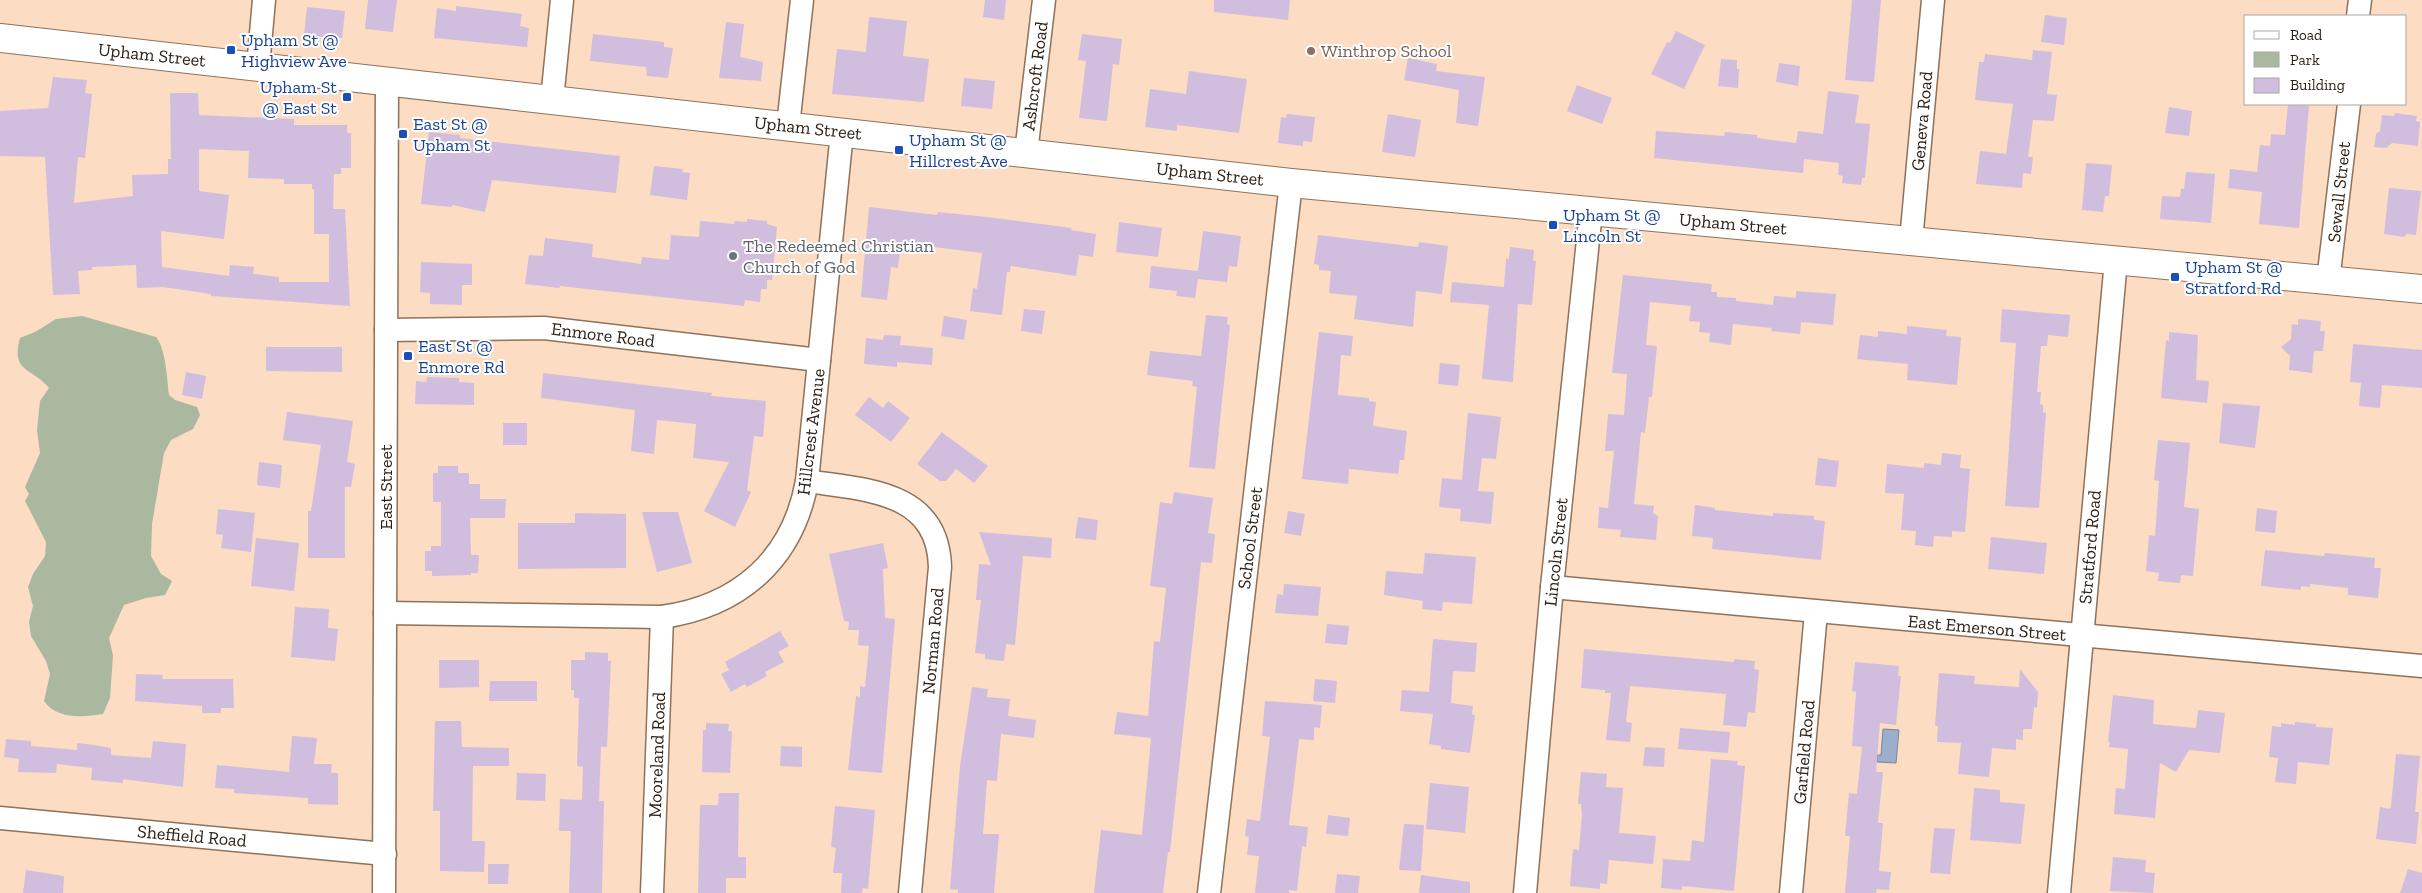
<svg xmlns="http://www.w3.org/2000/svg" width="2422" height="893" font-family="'Zilla Slab',serif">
	<rect width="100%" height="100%" fill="#fcdcc2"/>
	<path fill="#aab8a0" d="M82 316 156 337C166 349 167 379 169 395L175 400 197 407 200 415 193 429 171 440 164 453 152 524 151 556 161 574 172 581 165 595 146 598 124 605 109 638 113 655 110 698 103 714C84 717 57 720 44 701L50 674 46 661 31 636 29 622 33 606 28 587 33 574 45 556 46 542 25 501 29 494 25 487 40 453 37 430 40 401 49 388C33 368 10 373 20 338L35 332 56 319Z"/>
	<path fill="#9bafcd" stroke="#7a8496" d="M1883 729 1899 730 1896 763 1877 762V755H1881Z"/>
	<g fill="#d1bede" fill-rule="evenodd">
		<path d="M368 0H397L393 32 365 29Z"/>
		<path d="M985 0H1006L1004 20 983 17Z"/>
		<path d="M1214 0H1290L1288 20 1214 12Z"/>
		<path d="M1852 0H1881L1874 82 1845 80Z"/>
		<path d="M456 6 522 14 520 26 529 28 527 47 434 38 437 8 456 11Z"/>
		<path d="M307 7 345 11 342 38 304 36Z"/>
		<path d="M2045 15 2067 18 2064 45 2041 42Z"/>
		<path d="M869 17 907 21 903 56 929 59 924 102 832 94 837 49 866 52Z"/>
		<path d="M726 22 744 24 740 57 763 62 761 81 719 78Z"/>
		<path d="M1676 31 1705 45 1684 89 1651 74 1667 42 1670 43Z"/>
		<path d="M593 34 664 42V47L673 48 668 78 647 76 646 67 590 61Z"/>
		<path d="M1082 34 1122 39 1119 65 1113 64 1107 121 1079 118 1086 61 1078 60Z"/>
		<path d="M2033 50 2052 52 2047 94 2057 95 2054 121 2033 120 2028 157H2033L2031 174 2023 173 2022 188 1976 184 1980 151 2006 154 2013 104 1975 100 1979 62H1984L1985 54 2032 60Z"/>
		<path d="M1408 58 1437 64 1436 71 1485 77 1478 126 1456 123 1459 90 1404 80Z"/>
		<path d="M1721 59 1737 60V69H1739L1738 88 1718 86Z"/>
		<path d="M1779 63 1800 66 1798 86 1776 82Z"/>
		<path d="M1189 71 1247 79 1239 133 1177 125V131L1145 127 1150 89 1186 94Z"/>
		<path d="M53 77 87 80 85 93 92 94 85 158 78 157 74 203 133 196 132 175 168 174V159H171L170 93H198L199 115 294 119V125H347V133H351V168H341V174H334L333 209H345L350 306 211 296V294L163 287 137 288 136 265 92 267V270L78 271 80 294 53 295 45 157 0 156V111L48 108ZM199 149 249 151 248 178 284 179V184H312V189H314V234H329V282H279V277L253 274 254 267 230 265 229 276 162 267 161 231 224 239 229 195 199 191Z"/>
		<path d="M964 78 995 81 992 109 961 106Z"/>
		<path d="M1577 85 1612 98 1602 124 1567 111Z"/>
		<path d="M1828 91 1859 95 1855 123 1870 124 1865 178H1862L1861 185 1842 183 1843 176 1838 175 1839 163 1804 159 1803 173 1654 158 1656 131 1724 136 1725 132 1757 135V138L1796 143 1798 131 1823 134Z"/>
		<path d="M2288 104 2309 106 2299 228 2259 224 2262 192 2228 188 2230 169 2257 172 2260 145 2270 146 2271 134 2285 135Z"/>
		<path d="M2169 107 2192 111 2189 136 2165 133Z"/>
		<path d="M2395 113 2417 116 2416 121 2420 122 2418 146 2392 143 2386 148 2374 147 2376 134 2380 131 2382 115 2394 116Z"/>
		<path d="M1287 114 1315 117 1312 142 1303 141V146L1278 143 1281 117 1286 118Z"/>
		<path d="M1388 114 1421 120 1415 157 1382 152Z"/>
		<path d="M429 132 460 135V138L620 156 616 193 492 180 485 212 452 205V207L421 204Z"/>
		<path d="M2086 163 2112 165 2109 196H2105L2103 212 2082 210Z"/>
		<path d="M654 166 683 169 682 172 690 173 687 200 650 195Z"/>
		<path d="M2186 172 2215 174 2211 223 2160 219 2162 196 2180 197 2181 189H2184Z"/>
		<path d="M2389 188 2421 191 2416 235 2406 234 2405 237 2384 234Z"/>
		<path d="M869 207 937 215 938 212 987 217 1072 228 1071 230 1096 234 1093 257 1079 255 1076 276 1011 266 1010 272H1007L1002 315 970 311 973 288 977 289 982 253 901 243 898 268 891 267 887 300 861 297Z"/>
		<path d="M747 219 767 221V224L777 227 772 280H767V289H761L760 302 745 300 744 306 560 286 559 288 525 284 529 255 543 256 545 238 593 244 592 257 641 264 642 257 669 260 671 235 699 237 700 221 734 224 735 221 747 222Z"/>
		<path d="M1119 222 1162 228 1158 257 1116 252Z"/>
		<path d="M1203 231 1241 236 1237 267 1229 266 1227 282 1198 279 1195 298 1176 296 1177 291 1149 288 1151 266 1198 271Z"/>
		<path d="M1318 235 1418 247 1419 242 1448 246 1442 294 1416 291 1413 327 1354 319 1357 296 1329 293 1331 271 1319 270V265L1314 264Z"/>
		<path d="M1510 247 1534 250 1533 261H1536L1532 305 1518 304 1513 382 1482 379 1489 305 1450 302 1452 282 1504 287 1506 258 1509 259Z"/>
		<path d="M421 262 472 264V285H462V305L430 304V293L420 292Z"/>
		<path d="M1623 275 1712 284 1711 292H1717V297L1736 298V301L1773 305 1774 296 1796 298V291L1836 294 1833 325 1801 322 1800 334 1771 331 1772 328 1733 324 1731 345 1709 342 1710 333 1699 332 1700 322 1689 321 1691 306 1650 302 1646 345 1657 346 1652 397H1649L1645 433 1641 432 1634 504 1654 506 1653 513 1658 516 1656 540 1620 537 1621 530 1598 528 1599 507 1608 508 1614 451H1605L1608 414 1624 415 1627 374 1612 373Z"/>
		<path d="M1024 309 1045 311 1042 334 1021 331Z"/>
		<path d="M2002 309 2070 315 2068 337 2048 335 2047 346H2041L2037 392H2041L2040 404 2043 405V412L2046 413 2039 508 2005 506 2016 343 2000 342Z"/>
		<path d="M1206 315 1228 317 1227 324 1230 325 1215 469 1189 467 1197 387 1192 386 1193 381 1147 375 1150 351 1201 356Z"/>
		<path d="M944 316 967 320 964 340 941 336Z"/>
		<path d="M2298 319 2321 321 2320 331H2325L2323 351H2314L2312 373 2289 370 2290 356 2281 347 2291 339 2292 324 2298 325Z"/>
		<path d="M1907 326 1947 330 1946 336 1961 337 1957 385 1907 380 1908 364 1857 359 1860 335 1878 337V331L1907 334Z"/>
		<path d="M1319 332 1353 336 1351 356 1341 355 1338 395 1369 398V401L1376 402 1373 426 1407 431 1404 460H1400L1398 474 1349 469 1348 484 1302 479Z"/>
		<path d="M2169 332 2198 335 2196 380 2209 381 2207 403 2161 398 2166 340 2169 341Z"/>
		<path d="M884 335 901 336 900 345 933 348 932 365 897 362V367L864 364 866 338 883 340Z"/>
		<path d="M2353 344 2422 350V388L2382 385 2380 408 2359 406 2361 383 2350 382Z"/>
		<path d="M266 347H342V372L266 371Z"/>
		<path d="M1440 363 1460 365 1458 386 1438 384Z"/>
		<path d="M186 372 206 376 202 399 182 395Z"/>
		<path d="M543 373 712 393 711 396 766 401 763 437 754 436 747 490 751 492 735 527 704 511 729 462 693 458 696 424 657 420 654 454 631 451 635 410 541 398Z"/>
		<path d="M427 377 459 378V382L474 383V405L415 404 416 381 426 382Z"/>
		<path d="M869 397 883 408 888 401 910 418 891 442 855 415Z"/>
		<path d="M2223 403 2260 406 2255 448 2219 443Z"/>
		<path d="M287 412 353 421 347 462 355 464 351 487H345V558H308V511H311L321 445 283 440Z"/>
		<path d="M1468 413 1501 417 1496 459 1482 458 1478 491 1494 492 1491 524 1460 521 1461 509 1439 507 1442 478 1462 480Z"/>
		<rect x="503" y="423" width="24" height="22"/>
		<path d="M940 431 988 466 974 483 956 469 946 481H940L917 464 941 433Z"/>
		<path d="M2158 440 2190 443 2184 507 2199 509 2193 576 2181 575 2180 583 2158 581 2159 573 2146 571 2149 535 2155 536 2159 481 2154 480Z"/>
		<path d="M1942 453 1961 455 1960 468 1970 469 1965 532 1952 531V537L1934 536 1933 547 1915 545 1916 531 1901 530 1904 494 1885 493 1887 464 1924 468V463L1941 465Z"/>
		<path d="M1818 458 1839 461 1836 487 1815 485Z"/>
		<path d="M259 462 282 465 280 488 257 485Z"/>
		<path d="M438 466H458V473H469V484H480V499H506L505 518H470L471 555H479L478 573H471V575L432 576V571H425V551H431V546H441V502H433V473H438Z"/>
		<path d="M1174 492 1213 498 1208 533 1215 534 1212 563 1201 562 1170 852H1168L1163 893H1094L1101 830 1142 835 1151 738 1114 734 1117 712 1148 716 1154 641 1160 642 1166 588 1150 586 1160 502 1172 504Z"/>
		<path d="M1695 505 1715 508V510L1773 516V513L1814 516V520L1825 521 1821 560 1712 549 1713 538 1692 536Z"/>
		<path d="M2257 508 2277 511 2275 533 2255 531Z"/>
		<path d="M218 509 255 513 251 552 221 548 223 535 216 534Z"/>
		<path d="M1288 511 1305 514 1301 536 1284 533Z"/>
		<path d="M642 512H678L692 563 657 572Z"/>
		<path d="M575 513 626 514V568L518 569V523H575Z"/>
		<path d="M1078 517 1098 520 1096 540 1075 538Z"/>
		<path d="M979 532 1052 538 1051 558 1023 556 1015 645 1006 644 1004 661 985 659V654L975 653 981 600H976L979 564 991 565Z"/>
		<path d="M1991 537 2047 543 2044 574 1988 569Z"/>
		<path d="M256 538 299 543 294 591 251 586Z"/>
		<path d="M883 543 888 568 883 569 885 618 895 619 882 773 848 770 856 696 860 697V686L865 687 869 646 858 645 859 630H848L849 622 844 621 829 554Z"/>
		<path d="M2265 550 2324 556 2325 553 2375 558 2374 568H2381L2378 598 2348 595V588L2310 584V587L2301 586V590L2261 586Z"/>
		<path d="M1425 553 1476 557 1472 604 1443 602 1442 611 1422 609 1423 601 1384 595 1386 571 1423 574Z"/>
		<path d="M1284 584 1321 587 1318 616 1275 613 1277 594 1283 595Z"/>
		<path d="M295 607 329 609 328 628 338 629 335 661 291 657Z"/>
		<path d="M1327 624 1349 626 1347 645 1325 643Z"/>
		<path d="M780 631 789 646 778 652 784 662 765 672 767 676 747 687 745 684 731 692 721 674 729 670 725 662Z"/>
		<path d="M1433 639 1477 643 1475 672 1453 671 1451 703 1473 706 1472 714 1475 715 1470 753 1441 749V746L1429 744 1433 714 1400 711 1402 690 1429 692Z"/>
		<path d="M1584 649 1734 662V659L1755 661 1754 669 1759 670 1755 713 1748 712 1746 727 1723 725 1726 694 1630 686 1626 722 1632 723 1630 742 1606 740 1611 693H1605V690L1581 688Z"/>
		<path d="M585 652 608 653V661H611L607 747H601L599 801H604L602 893H569L571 831H559L560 799 582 800 583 767 577 766 579 698H574V690H571V660H585Z"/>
		<path d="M439 660H479V687L439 688Z"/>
		<path d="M1855 662 1899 666 1898 676H1901L1896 725 1880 723 1876 772H1883L1878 823H1883L1879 871 1891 872 1889 890 1877 889 1876 893H1845L1850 836H1845L1849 793 1857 794 1862 747 1852 746 1856 692 1852 691Z"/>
		<path d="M2020 669 2038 692 2037 708 2034 707 2032 729H2023V740L2016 739V750L1992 748 1989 777 1958 774 1961 743 1937 742 1938 726H1935L1939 673 1975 676 1974 684 2019 687Z"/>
		<path d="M136 674 163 675 162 679H233L234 708H221V713H202V706L135 701Z"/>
		<path d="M1315 679 1337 681 1335 703 1313 701Z"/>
		<path d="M490 681H537V701H489Z"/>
		<path d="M972 687 988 689 987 697 1010 699 1008 716 1036 720 1034 738 1001 734 997 781 987 780 983 834H999L994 893H958V890L950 889 960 766Z"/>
		<path d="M2113 695 2154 700 2153 724 2196 728 2198 710 2225 713 2220 753 2189 750 2176 772 2160 763 2155 818 2114 814 2116 788 2125 789 2128 749 2109 747 2110 742H2108Z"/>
		<path d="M1265 701 1322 705 1320 728 1314 727V740L1299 739 1289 825 1308 827 1306 847 1302 846 1297 891 1289 890V893H1255L1259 856 1247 855 1249 837 1245 836 1247 819 1260 821 1270 737 1262 736Z"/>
		<path d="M435 721H461L462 747 509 748V766H473L472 841H485L484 872 440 871V811H433Z"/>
		<path d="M2295 722 2316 724V727L2333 728 2329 765 2298 762 2296 784 2275 782 2278 758 2269 757 2272 726 2281 727V723L2295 725Z"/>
		<path d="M706 723 729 724 728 731H732L730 773 702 772 703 730H706Z"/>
		<path d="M1680 728 1730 732 1728 753 1678 749Z"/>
		<path d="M292 736 317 738 314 764H332L331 773H338V805L308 804V798L234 793V789L215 788 217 765 289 772Z"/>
		<path d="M6 739 31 741V746L77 750V743L94 745 111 748V755L151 758 153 741 186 744 183 787 123 779V783L91 780 92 768 57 764 56 773 18 772 19 759 4 757Z"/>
		<path d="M781 746 802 747V767L780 766Z"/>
		<path d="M1645 747 1665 748 1664 767 1643 766Z"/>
		<path d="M2396 754 2420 756 2415 812H2419L2416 844 2376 839 2380 807 2390 809 2391 806Z"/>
		<path d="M1711 759 1738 761 1737 765 1745 766 1734 891 1682 886V890L1661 888 1663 859 1690 861 1692 840 1704 842Z"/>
		<path d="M1581 772 1607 774 1606 787 1623 788 1619 833 1656 836 1653 864 1609 860 1607 884 1600 883V889L1570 886 1573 849 1579 850 1582 814 1581 804H1578Z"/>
		<path d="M517 773 546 774 545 801 516 800Z"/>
		<path d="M1430 783 1469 787 1465 833 1426 829Z"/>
		<path d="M1974 788 2000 790V802L2025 804 2021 844 1970 840Z"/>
		<path d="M719 793H739L738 857H746V878H726V893H698L700 805H718Z"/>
		<path d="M835 806 875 810 868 889 863 888 862 893H841L842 873H833L836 848 831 847Z"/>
		<path d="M1328 815 1350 818 1348 836 1326 834Z"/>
		<path d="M1404 824 1424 825 1421 871 1399 870Z"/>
		<path d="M1934 828 1955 829 1950 874 1930 873Z"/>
		<path d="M2113 857 2146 860 2145 872 2155 873 2153 893 2110 891Z"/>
		<path d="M488 864H509L508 884H488Z"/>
		<path d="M2408 869 2422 873V893H2400Z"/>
		<path d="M26 870 64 876 63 893H23Z"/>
		<path d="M1337 874 1360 876 1358 893H1335Z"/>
		<path d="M1421 875 1470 882V893H1419Z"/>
	</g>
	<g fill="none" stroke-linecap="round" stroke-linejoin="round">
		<defs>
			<g id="minor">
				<path d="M2358 16 2360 0"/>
				<path d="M258 67 264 0"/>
				<path d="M552 100 562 0"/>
				<path d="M788 126 802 0"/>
				<path d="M1026 153 1044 0"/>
				<path d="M1911 241 1933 0"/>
				<path d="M2328 281 2349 104"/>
				<path d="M386 330 544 328 819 360"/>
				<path d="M807 481C864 490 938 490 940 567L910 893"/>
				<path d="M1552 587 2422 666"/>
				<path d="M385 613 662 617C740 606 793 559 807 481L842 132"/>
				<path d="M0 818 385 854"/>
				<path d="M384 893 387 81"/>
				<path d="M652 893 662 617"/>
				<path d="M1209 893 1291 183"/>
				<path d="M1525 893 1552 587 1591 211"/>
				<path d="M1791 893 1816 612"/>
				<path d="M2059 893 2116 260"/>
			</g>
			<path id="major" d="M0 38 1291 183 2422 289"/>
		</defs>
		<use href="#minor" stroke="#8e725b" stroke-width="25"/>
		<use href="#major" stroke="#8e725b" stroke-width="30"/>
		<use href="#minor" stroke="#fff" stroke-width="22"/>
		<use href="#major" stroke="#fff" stroke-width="28"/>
	</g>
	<g fill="#1a4fb4" stroke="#fff" stroke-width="2">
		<rect x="226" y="45" width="10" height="10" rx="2.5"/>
		<rect x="342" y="92" width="10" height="10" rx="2.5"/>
		<rect x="398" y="129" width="10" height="10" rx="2.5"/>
		<rect x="894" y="145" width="10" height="10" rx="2.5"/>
		<rect x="1548" y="220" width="10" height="10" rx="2.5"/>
		<rect x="2170" y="272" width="10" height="10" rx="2.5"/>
		<rect x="403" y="351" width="10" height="10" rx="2.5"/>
	</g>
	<circle fill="#8d6e63" stroke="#fff" stroke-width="2" cx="1311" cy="51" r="5"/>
	<circle fill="#6b7280" stroke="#fff" stroke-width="2" cx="733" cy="256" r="5"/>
	<g text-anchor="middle" stroke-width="4" stroke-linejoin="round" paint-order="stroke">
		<g font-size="18" fill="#164399" stroke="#fff" text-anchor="start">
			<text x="241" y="46">Upham St @<tspan x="241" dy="21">Highview Ave</tspan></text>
			<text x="337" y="93" text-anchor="end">Upham St<tspan x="337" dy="21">@ East St</tspan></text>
			<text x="413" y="130">East St @<tspan x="413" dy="21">Upham St</tspan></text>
			<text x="909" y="146">Upham St @<tspan x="909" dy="21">Hillcrest Ave</tspan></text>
			<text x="1563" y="221">Upham St @<tspan x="1563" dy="21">Lincoln St</tspan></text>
			<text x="2185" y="273">Upham St @<tspan x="2185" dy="21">Stratford Rd</tspan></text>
			<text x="418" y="352">East St @<tspan x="418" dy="21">Enmore Rd</tspan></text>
		</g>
		<g font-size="18" fill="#785e54" stroke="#fff" text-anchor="start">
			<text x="1321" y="57">Winthrop School</text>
		</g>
		<g font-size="18" fill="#2c2017" stroke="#fff">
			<text transform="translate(152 55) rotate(6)" y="6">Upham Street</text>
			<text transform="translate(1035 76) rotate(-83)" y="6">Ashcroft Road</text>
			<text transform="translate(1922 121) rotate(-85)" y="6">Geneva Road</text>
			<text transform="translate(808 128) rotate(6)" y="6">Upham Street</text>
			<text transform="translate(1210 174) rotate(6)" y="6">Upham Street</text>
			<text transform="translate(2339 192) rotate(-84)" y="6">Sewall Street</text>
			<text transform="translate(1733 224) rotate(5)" y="6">Upham Street</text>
			<text transform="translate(603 335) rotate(7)" y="6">Enmore Road</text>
			<text transform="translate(811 432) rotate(-83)" y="6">Hillcrest Avenue</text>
			<text transform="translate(386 487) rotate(-90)" y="6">East Street</text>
			<text transform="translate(1250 538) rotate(-83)" y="6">School Street</text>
			<text transform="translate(2090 547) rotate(-85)" y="6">Stratford Road</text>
			<text transform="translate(1556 552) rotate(-84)" y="6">Lincoln Street</text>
			<text transform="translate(1987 628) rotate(5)" y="6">East Emerson Street</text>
			<text transform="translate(933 641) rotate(-85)" y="6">Norman Road</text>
			<text transform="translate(1804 752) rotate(-85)" y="6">Garfield Road</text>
			<text transform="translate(657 755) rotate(-88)" y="6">Mooreland Road</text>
			<text transform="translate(192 836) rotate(5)" y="6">Sheffield Road</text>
		</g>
		<g font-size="18" fill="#5b616d" stroke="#fff" text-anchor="start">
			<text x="743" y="252">The Redeemed Christian<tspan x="743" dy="21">Church of God</tspan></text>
		</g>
	</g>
	<rect x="2244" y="15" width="162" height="90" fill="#ffffff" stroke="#aba6a2"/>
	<rect x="2254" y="31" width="25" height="8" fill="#ffffff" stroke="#aba6a2"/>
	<text x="2290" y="40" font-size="15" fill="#2c2017">Road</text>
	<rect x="2254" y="52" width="25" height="15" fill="#aab8a0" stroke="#aba6a2"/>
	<text x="2290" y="65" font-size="15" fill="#2c2017">Park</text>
	<rect x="2254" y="78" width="25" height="15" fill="#d1bede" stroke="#aba6a2"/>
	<text x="2290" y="90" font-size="15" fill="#2c2017">Building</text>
</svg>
